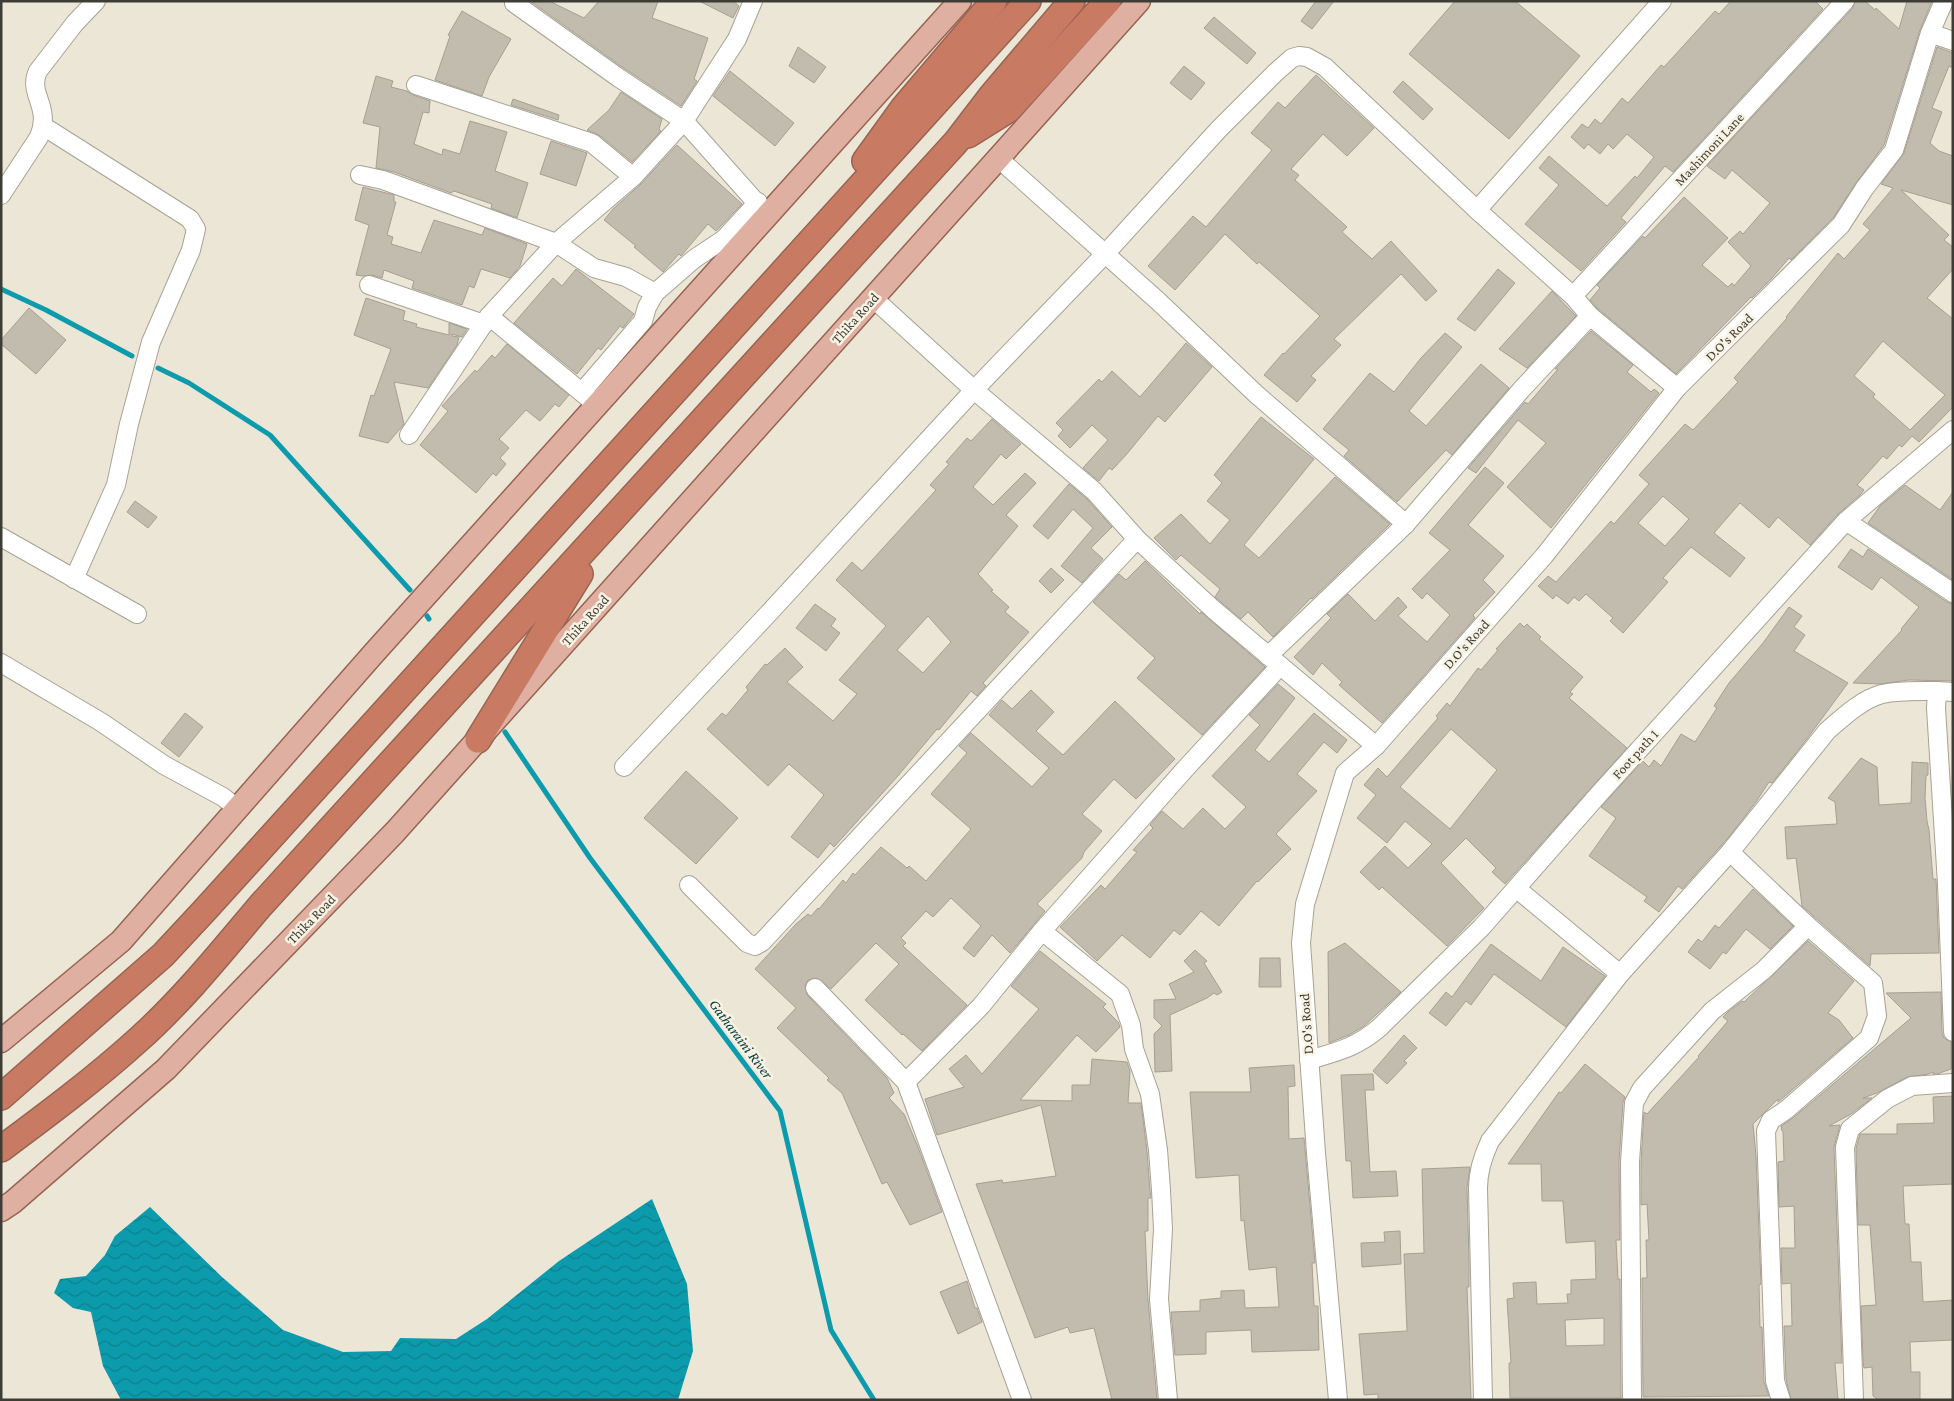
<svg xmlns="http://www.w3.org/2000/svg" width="1954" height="1401" font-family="'Crimson Pro',serif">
	<defs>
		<pattern id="water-waves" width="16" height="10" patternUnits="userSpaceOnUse" patternTransform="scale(1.25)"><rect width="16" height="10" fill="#0c9bad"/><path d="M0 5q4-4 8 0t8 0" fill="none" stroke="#0d808e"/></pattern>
	</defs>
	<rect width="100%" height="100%" fill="#ebe6d6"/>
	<path fill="url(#water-waves)" d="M652 1199 687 1284 693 1351 678 1400H121L103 1366 91 1312 73 1308 54 1293 60 1279 86 1276 105 1255 115 1236 150 1207 222 1277 283 1330 343 1352 391 1351 400 1338 456 1339 487 1319 559 1261Z"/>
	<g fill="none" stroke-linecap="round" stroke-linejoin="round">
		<g stroke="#0c9bad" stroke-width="5">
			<path d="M1 289 46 310 132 356"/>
			<path d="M158 368 189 383 270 435 410 590"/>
			<path d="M427 616 429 619"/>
			<path d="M505 732 590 858 780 1111 831 1330 874 1400"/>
		</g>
	</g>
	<g fill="#c1bcad" stroke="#a5a091" fill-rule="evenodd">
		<path d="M530 1H549L584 18 599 1H658L652 18 708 38 694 79 697 81 681 106 625 69Z"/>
		<path d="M699 1H733L739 6 733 18Z"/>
		<path d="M1316 1H1334L1312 29 1301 21Z"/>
		<path d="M1455 1H1515L1580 56 1509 139 1409 54Z"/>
		<path d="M1731 1H1815L1823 9 1673 172 1665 166 1621 218 1626 222 1581 271 1525 224 1559 185 1539 168 1549 156 1607 206 1635 176 1637 178 1654 157 1627 134 1613 149 1608 144 1600 154 1588 144 1584 149 1571 137 1582 124 1588 128 1595 119 1601 124 1622 98 1628 103 1661 65 1664 67 1715 11 1719 14Z"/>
		<path d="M1855 1H1865L1875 10 1876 8 1899 29 1907 1H1932L1920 30 1884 145 1856 183 1833 218 1791 260 1789 258 1772 278 1752 298 1751 297 1676 374 1597 308 1590 300 1600 288 1597 285 1643 236 1645 238 1684 197 1728 238 1702 265 1728 287 1732 283 1734 286 1751 266 1728 242 1740 231 1743 234 1770 203 1732 170 1725 179 1707 166 1853 8Z"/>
		<path d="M462 11 511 39 489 77 482 96 435 80 450 36 448 35Z"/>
		<path d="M1214 17 1256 53 1247 64 1204 28Z"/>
		<path d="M798 47 826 67 814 83 789 66Z"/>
		<path d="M1937 47 1953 53V68L1949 66 1932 108 1942 112 1930 143 1939 151 1953 156V205L1901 190 1949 235 1944 240 1953 247V269L1927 298 1953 319V407L1919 442 1912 436 1902 447 1899 445 1887 459 1883 456 1857 485 1864 490 1860 495 1838 514 1810 545 1778 517 1769 528 1740 503 1714 533 1745 558 1730 577 1691 547 1663 578 1668 582 1623 633 1610 621 1613 618 1586 594 1579 601 1574 597 1568 604 1556 595 1553 599 1538 586 1548 576 1556 582 1611 521 1614 524 1649 484 1639 475 1685 424 1693 430 1738 382 1734 378 1787 318 1786 317 1838 253 1844 259 1870 230 1863 224 1893 188 1881 184 1904 153ZM1883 341 1945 395 1910 430 1873 397 1875 394 1854 376ZM1663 496 1689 519 1665 546 1638 523Z"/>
		<path d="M1184 66 1205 83 1191 100 1170 83Z"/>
		<path d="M730 71 794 123 775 146 713 96Z"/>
		<path d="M1316 75 1374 128 1347 156 1323 134 1291 169 1299 175 1295 180 1347 227 1342 232 1372 259 1391 241 1437 291 1426 301 1401 274 1334 339 1341 345 1311 376 1316 380 1297 402 1264 375 1283 353 1284 354 1320 316 1259 262 1257 264 1225 234 1175 290 1148 266 1193 216 1206 227 1272 150 1251 133 1278 102 1285 108Z"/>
		<path d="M376 76 393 81 391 87 407 91 413 95 430 101 429 113 423 112 414 144 442 155 443 149 460 154 470 121 507 132 495 171 528 183 517 218 491 208 492 204 454 191 451 193 394 172 376 168 380 127 363 123Z"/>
		<path d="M1403 81 1433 109 1423 120 1393 92Z"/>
		<path d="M621 92 662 119 659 129 661 131 632 162 599 135 587 130 609 110Z"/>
		<path d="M513 99 559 115 558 120 511 105Z"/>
		<path d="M551 141 587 153 576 186 540 174Z"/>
		<path d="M677 145 742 204 716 231 708 224 681 256 679 254 663 272 634 247 636 246 604 220 613 209 641 184Z"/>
		<path d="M363 187 394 195V202H396L387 235 393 237 391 244 421 253 434 220 482 235 485 228 527 244 520 266 510 278 481 269 474 288 469 286 462 305 412 288 414 281 384 270 382 278 372 275 363 276 356 275 369 225 355 220Z"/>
		<path d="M576 269 634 314 623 328 620 326 601 350 598 348 577 374 514 323 553 278 562 286Z"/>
		<path d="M1498 269 1515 283 1475 331 1457 319Z"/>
		<path d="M1552 291 1576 316 1527 368 1499 349Z"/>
		<path d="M366 298 405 311 403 320 417 324 416 327 449 335V323L467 329 462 337 452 334V336L459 337 457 345 428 388 394 382 404 424 388 443 359 436 371 395 374 396 391 349 354 335Z"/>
		<path d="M29 308 66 340 36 374 1 344V340Z"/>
		<path d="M1591 331 1633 365 1627 372 1651 392 1654 389 1659 393 1551 528 1507 487 1546 443 1518 420 1476 473 1468 468 1525 402 1528 404 1558 369H1555Z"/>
		<path d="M1445 333 1462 347 1409 411 1426 426 1481 364 1509 388 1452 455 1446 450 1397 502 1344 456 1349 450 1323 429 1370 373 1394 392 1421 358Z"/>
		<path d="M1186 343 1212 367 1165 422 1158 416 1126 455 1112 470 1109 468 1099 481 1083 468 1108 440 1092 425 1070 448 1058 436 1063 430 1056 423 1099 379 1102 382 1112 371 1140 397Z"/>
		<path d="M507 344 569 395 559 407 555 404 540 421 526 410 499 439 509 448 500 458 506 464 496 476 493 473 476 493 420 445 448 411 442 406 475 370 477 372 492 355 495 358Z"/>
		<path d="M1261 417 1314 459 1244 545 1259 558 1335 477 1390 524 1312 599 1311 598 1273 637 1248 612 1241 619 1215 597 1220 589 1181 555 1176 560 1154 538 1181 514 1210 544 1230 520 1207 501 1222 483 1214 475Z"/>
		<path d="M992 419 1021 444 1006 459 1001 454 973 487 993 505 1025 473 1036 483 1006 515 1018 526 978 574 993 590 991 591 1009 607 1005 612 1029 632 983 683 986 686 977 696 971 691 939 730 937 729 897 777 834 847 830 843 818 858 791 837 824 795 789 764 768 786 707 729 722 713 726 716 748 690 746 687 765 664 767 665 785 648 803 667 787 682 833 721 857 694 839 680 886 626 836 580 852 562 862 571 936 490 930 485 949 464 946 462 967 438 971 441ZM928 616 951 642 923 673 897 650Z"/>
		<path d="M1485 467 1504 483 1468 525 1504 556 1483 580 1495 592 1473 615 1475 618 1382 723 1339 685 1342 682 1322 663 1313 675 1294 657 1331 618 1327 614 1348 594 1375 621 1398 597 1407 607 1398 616 1427 642 1450 615 1427 593 1422 599 1412 589 1450 550 1429 533Z"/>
		<path d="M1069 484 1087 499 1112 527 1091 548 1103 559 1082 583 1061 566 1093 528 1073 509 1048 539 1033 526Z"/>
		<path d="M1905 485 1940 510 1953 492V580L1868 523 1880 506Z"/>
		<path d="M135 501 157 517 148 528 127 512Z"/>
		<path d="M1851 549 1863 557 1868 549 1947 602 1953 604V681L1909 680 1879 684 1853 683 1902 630 1901 629 1919 607 1881 577 1872 590 1838 567Z"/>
		<path d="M1145 561 1200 614 1201 612 1265 667 1202 735 1137 678 1155 658 1093 602 1119 574 1126 580Z"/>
		<path d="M1051 568 1064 580 1051 593 1039 581Z"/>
		<path d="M815 604 836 619 831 626 840 633 826 651 796 628Z"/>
		<path d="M1789 607 1802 616 1794 627 1805 635 1794 651 1848 683 1806 740 1772 783 1769 782 1756 802 1728 838 1682 889 1678 886 1659 912 1644 901 1647 897 1589 856 1616 818 1601 807 1643 761 1649 767 1654 760 1661 766 1681 734 1695 742 1717 708 1714 706 1729 683 1763 643Z"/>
		<path d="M1520 623 1524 627 1527 624 1541 637 1539 639 1583 677 1570 692 1573 694 1569 698 1627 748 1505 884 1492 872 1496 868 1466 838 1441 863 1484 908 1447 946 1382 887 1379 890 1360 872 1385 846 1408 868 1432 844 1405 821 1387 843 1357 818 1376 795 1364 785 1378 768 1387 777 1438 718 1436 716 1447 703 1450 706 1478 668 1481 670 1498 650 1496 649ZM1451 729 1497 770 1450 829 1400 787Z"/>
		<path d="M1278 684 1295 698 1255 750 1269 762 1314 713 1347 740 1337 753 1324 742 1297 774 1317 791 1276 834 1291 849 1258 882 1257 881 1219 926 1201 911 1180 935 1174 930 1150 958 1122 935 1097 961 1060 927 1101 885 1105 889 1137 852 1133 850 1153 828 1150 825 1162 811 1183 829 1203 808 1225 829 1246 807 1212 776 1260 725 1249 715Z"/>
		<path d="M1031 690 1054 712 1036 731 1063 755 1115 701 1175 759 1136 799 1114 779 1082 814 1102 831 1084 852 1082 858 1037 904 1045 911 1010 953 992 935 974 957 963 948 981 926 951 898 933 917 926 911 901 938 906 943 903 946 967 1005 922 1051 903 1034 902 1035 865 1000 899 964 876 943 831 989 817 978 808 980 805 986 807 995 887 1078 894 1093 889 1098 904 1114 918 1147 942 1212 910 1225 887 1182 882 1184 842 1093 827 1080 829 1078 777 1028 796 1008 755 969 796 924 808 914 811 916 818 908 819 909 843 880 846 883 853 873 855 875 881 847 907 868 909 866 926 881 971 829 931 794 967 753 959 746 971 733 1032 787 1049 768 989 715 1002 700 1012 709Z"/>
		<path d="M185 713 203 727 179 757 161 743Z"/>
		<path d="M1861 758 1877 767 1879 805 1911 803 1912 762 1928 763V775L1926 776 1925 798 1927 821 1929 830 1933 879H1936L1939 953 1871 954 1870 966 1802 906 1796 858 1787 859 1785 827 1837 824 1835 802 1828 798Z"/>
		<path d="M686 771 738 818 696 864 644 818Z"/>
		<path d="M1753 889 1793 926 1770 949 1746 929 1726 954 1723 952 1710 969 1688 952 1698 939 1702 942 1715 925 1719 928Z"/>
		<path d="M1808 941 1854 981 1828 1013 1839 1020 1853 1038 1778 1102V1099L1753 1124 1756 1156 1761 1284 1759 1285 1760 1327H1762L1764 1382 1769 1396 1643 1397 1642 1278H1647L1646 1240H1649L1647 1204 1641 1205V1162L1644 1112 1647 1114 1699 1057 1698 1056 1728 1021 1723 1017 1728 1012 1742 1001 1744 1002Z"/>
		<path d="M1345 943 1401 992 1364 1026 1349 1035 1329 1043 1328 952Z"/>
		<path d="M1491 944 1541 981 1563 947 1605 976 1566 1027 1494 974 1471 1005 1466 1001 1446 1026 1429 1013 1446 992 1452 997Z"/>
		<path d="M1195 950 1207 961 1204 963 1222 992 1217 995 1214 993 1207 998 1170 1015 1172 1071 1155 1072 1154 1034 1162 1026 1154 1018V1000L1176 999 1169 984 1194 972 1184 961Z"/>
		<path d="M1040 951 1106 1004 1103 1007 1118 1022 1120 1027 1096 1052 1077 1035 1020 1100 1072 1101V1085H1090L1092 1059 1127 1062 1130 1071 1128 1103H1141L1147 1151 1150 1191 1151 1198H1148V1231H1145L1148 1300 1157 1400H1112L1094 1328 1070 1333 1068 1327 1035 1338 976 1184 1002 1180 1003 1183 1056 1176 1041 1105 937 1135 925 1099 964 1087 949 1069 966 1055 982 1074 1039 1009 1011 986Z"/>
		<path d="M1260 958H1280L1281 987H1259Z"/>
		<path d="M1941 992 1942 1033 1944 1038 1951 1042V1069L1937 1074H1933V1072L1928 1074 1907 1077 1877 1093 1863 1098H1872L1851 1114 1829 1126 1840 1125 1834 1147 1842 1363H1835L1838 1400H1791L1786 1379 1784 1326H1792L1791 1283 1782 1284 1781 1248H1795L1794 1206 1779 1207 1778 1162 1784 1161 1783 1131H1782L1781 1126 1793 1118 1911 1018 1886 993Z"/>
		<path d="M1404 1035 1417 1048 1404 1061 1407 1063 1387 1084 1373 1071Z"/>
		<path d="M1585 1064 1625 1097 1623 1102 1619 1161 1620 1240H1616L1618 1279H1620L1621 1398H1510L1509 1363H1511L1507 1299 1514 1298 1513 1283 1536 1282 1537 1304 1568 1303 1567 1294H1571V1280L1596 1279 1595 1241 1566 1243 1563 1201H1542L1541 1164H1508L1559 1092 1561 1093ZM1604 1318V1345L1566 1346 1565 1320Z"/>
		<path d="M1294 1065 1295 1086 1288 1087 1289 1139 1304 1138 1315 1263H1312L1314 1306H1318L1319 1350 1252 1352 1251 1330 1206 1332V1354L1175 1355 1171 1312 1200 1311V1300L1221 1298V1291L1244 1290 1245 1308 1279 1307 1276 1267 1249 1270 1244 1220 1241 1221 1239 1175 1196 1178 1190 1092H1251L1249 1068Z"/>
		<path d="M1373 1074 1374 1090H1365L1370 1172 1396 1171 1398 1196 1353 1198 1351 1161H1346L1341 1075Z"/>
		<path d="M1953 1096V1184L1903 1186 1905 1224H1909L1911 1262H1921L1923 1302 1953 1300V1340L1910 1342 1911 1372H1920V1399L1879 1400 1873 1396 1872 1367 1864 1368 1863 1362 1861 1306 1876 1305 1870 1225H1858L1856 1148 1860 1134H1897V1124L1934 1123 1933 1097Z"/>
		<path d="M1470 1167 1467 1188 1469 1261V1287H1467L1471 1400H1378V1394L1364 1395 1359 1334 1407 1331 1404 1254 1424 1253 1422 1169Z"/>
		<path d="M1400 1231 1401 1264 1362 1267 1361 1243 1385 1242 1384 1232Z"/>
		<path d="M967 1281 975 1308H977L982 1322 958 1334 940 1292Z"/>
	</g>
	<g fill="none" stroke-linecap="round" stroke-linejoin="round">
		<defs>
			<g id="minor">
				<path d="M514 3 619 78 684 121 763 210"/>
				<path d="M1930 33 1953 41"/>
				<path d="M416 85 592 143 633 177"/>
				<path d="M43 126 190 219 196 229 191 250 151 342 129 424 116 485 74 579"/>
				<path d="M998 158 1158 301 1256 394 1406 524"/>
				<path d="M360 175 383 180 556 243 594 268 626 277 655 293 694 259 724 239 758 202"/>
				<path d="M1 195 39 137C52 106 27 94 38 71L75 23 96 1"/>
				<path d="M1477 210 1662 1"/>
				<path d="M369 285 484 324"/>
				<path d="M1573 296 1845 1"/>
				<path d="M873 298 974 390 1094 491 1137 539 1214 610 1376 746"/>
				<path d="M489 316 597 405"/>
				<path d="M582 392 643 321 647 307 655 293"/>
				<path d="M409 435 489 316 556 243 633 177 684 121 737 39 753 1"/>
				<path d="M1846 521 1953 593"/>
				<path d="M1 537 137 614"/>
				<path d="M1268 656 1406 524 1521 390 1590 316"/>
				<path d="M1 663 101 722 164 765 223 797 238 809"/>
				<path d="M1937 691 1953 692"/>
				<path d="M624 767 768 614 974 390 1105 254 1219 129 1275 73 1292 58 1299 56 1307 57 1325 67 1477 210 1573 296 1590 316 1677 388"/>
				<path d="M1730 852 1808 926 1873 983 1877 1016 1869 1038 1786 1110 1771 1120 1766 1131 1775 1381 1781 1400"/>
				<path d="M689 885 747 943 755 946 762 942 1137 539"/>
				<path d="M1517 889 1620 974"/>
				<path d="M1042 931 1120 994 1131 1025 1134 1049 1150 1094 1158 1150 1161 1190 1163 1229 1159 1299 1168 1400"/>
				<path d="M815 988 906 1082 1022 1400"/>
				<path d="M1309 1060C1339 1051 1355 1048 1379 1028L1482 927 1599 794 1846 521 1953 430"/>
				<path d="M906 1082 981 1006 1042 931 1186 768 1280 666"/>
				<path d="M1338 1400 1316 1153 1301 943 1305 904 1345 773 1376 746 1544 556 1677 388 1841 225 1864 189 1894 150 1930 33 1944 1"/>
				<path d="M1483 1400 1478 1188C1478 1172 1483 1156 1490 1141L1620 974 1730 852 1827 731C1842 718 1862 699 1882 694 1900 690 1919 691 1937 691L1936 708 1947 884 1953 1032"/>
				<path d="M1632 1400 1630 1162 1634 1103 1642 1088 1712 1011 1764 970 1808 926"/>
				<path d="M1854 1400 1845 1147 1850 1129 1887 1099 1912 1086 1953 1083"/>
			</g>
			<g id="major">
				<path d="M1 1041 121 941 374 653 960 1"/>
				<path d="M1 1210 13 1202 166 1069 395 832 1139 1"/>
			</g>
			<g id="highway">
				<path d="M968 135 1008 110 1108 1"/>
				<path d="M865 161 904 107 994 1"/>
				<path d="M478 740 580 574"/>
				<path d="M1 1097 163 955 204 911 1028 1"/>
				<path d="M1 1149C48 1114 95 1079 138 1040 183 1000 222 951 261 905L956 142 992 95 1072 1"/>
			</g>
		</defs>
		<use href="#minor" stroke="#a7a293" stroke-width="20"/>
		<use href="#major" stroke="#986452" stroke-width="25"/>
		<use href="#highway" stroke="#986452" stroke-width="28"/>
		<use href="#minor" stroke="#fff" stroke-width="18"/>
		<use href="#major" stroke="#dfafa1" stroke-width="22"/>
		<use href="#highway" stroke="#c97a62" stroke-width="25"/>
	</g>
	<g text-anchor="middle" stroke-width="5" stroke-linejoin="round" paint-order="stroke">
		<g font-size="14" fill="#3d3c35" stroke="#f8f3e3">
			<text transform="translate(1709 149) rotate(-47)" y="5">Mashimoni Lane</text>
			<text transform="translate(855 318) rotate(-48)" y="5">Thika Road</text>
			<text transform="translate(1729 337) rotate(-45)" y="5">D.O's Road</text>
			<text transform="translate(585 620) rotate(-48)" y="5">Thika Road</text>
			<text transform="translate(1466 644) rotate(-48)" y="5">D.O's Road</text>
			<text transform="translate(1635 754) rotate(-48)" y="5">Foot path 1</text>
			<text transform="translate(311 919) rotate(-46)" y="5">Thika Road</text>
			<text transform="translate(1306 1024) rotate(-94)" y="5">D.O's Road</text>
		</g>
		<g font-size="15" font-style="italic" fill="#003940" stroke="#f8f3e3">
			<text transform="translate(741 1039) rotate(53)" y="5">Gatharaini River</text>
		</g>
	</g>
	<rect width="1954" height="1401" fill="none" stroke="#3d3c35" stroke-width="5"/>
</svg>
